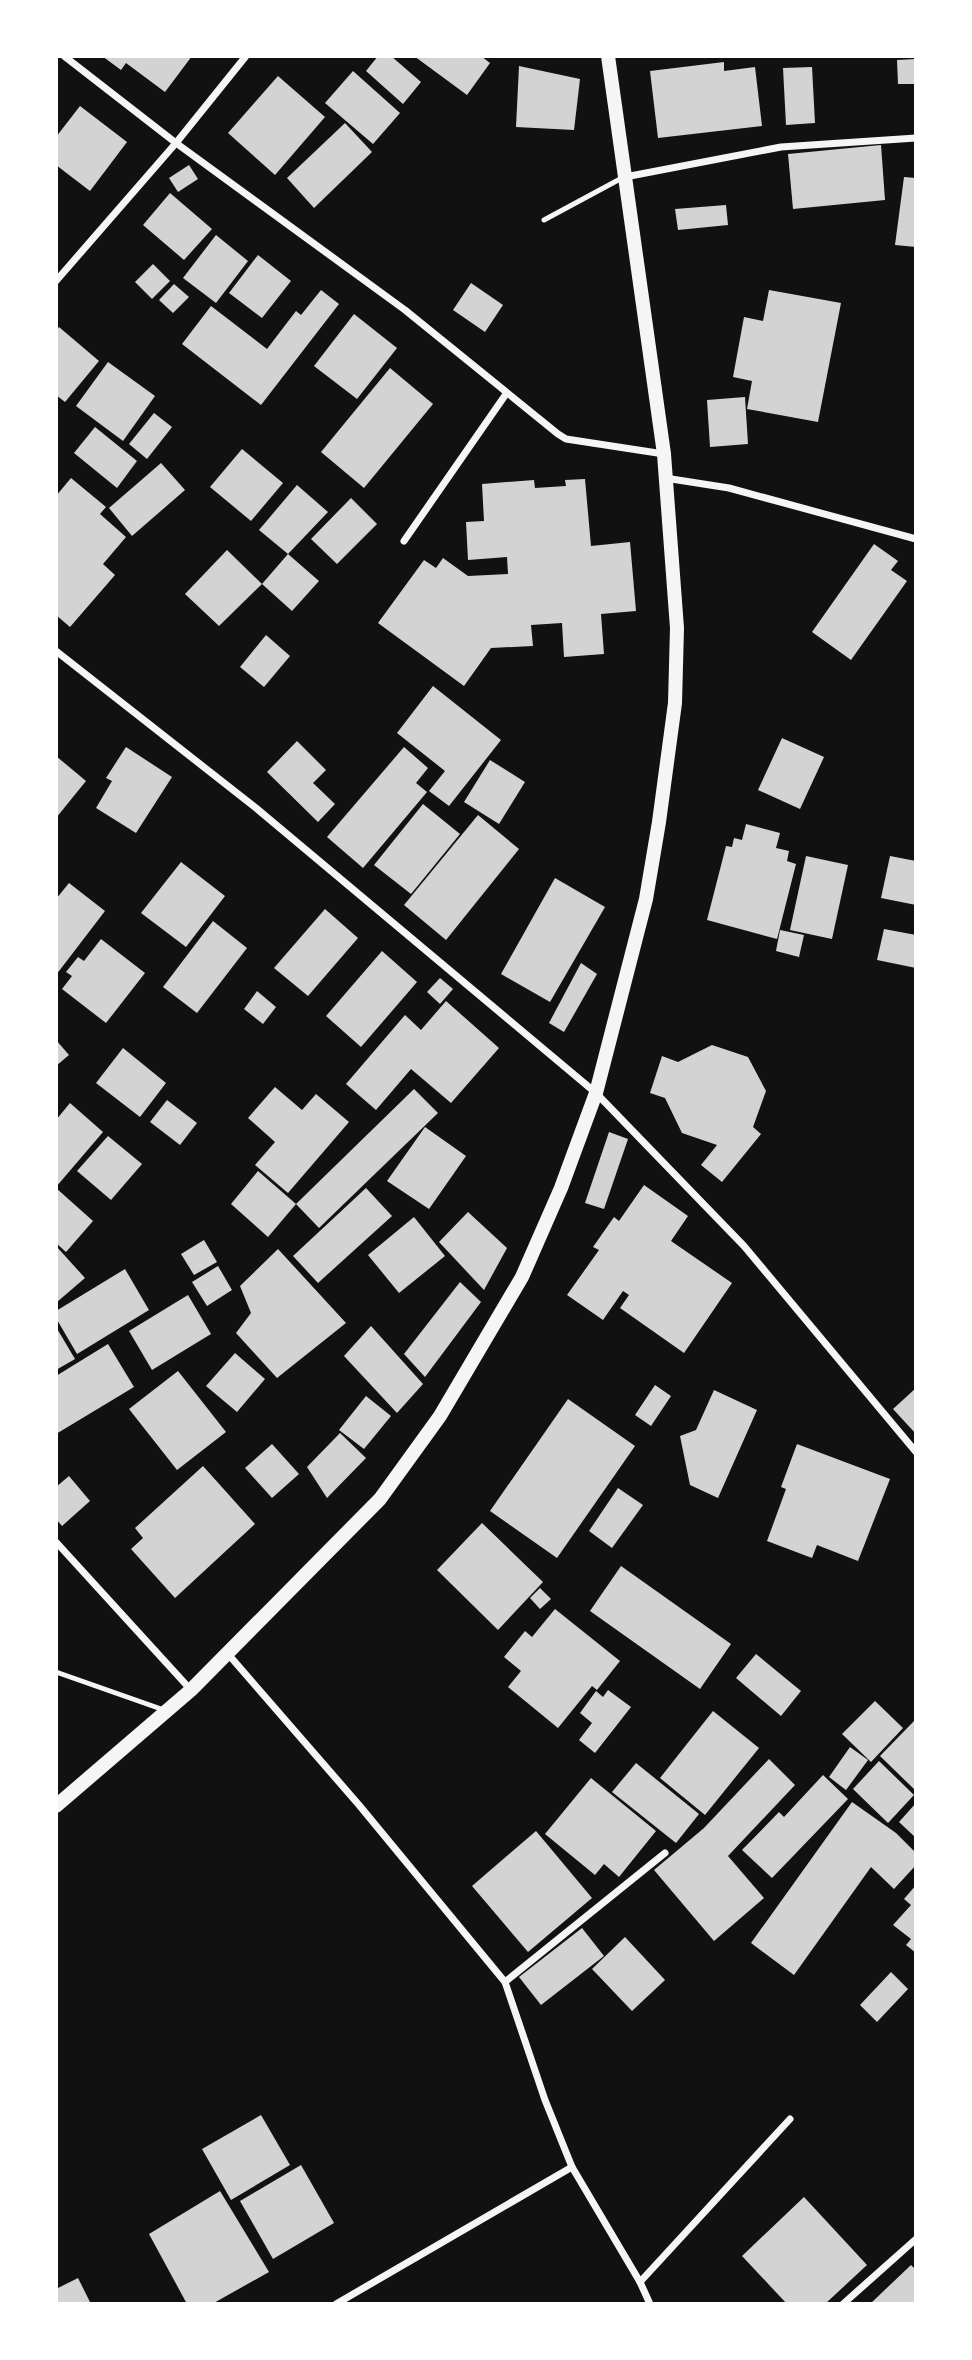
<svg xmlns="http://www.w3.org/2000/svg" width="972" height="2360" font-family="'IBM Plex Sans',sans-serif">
	<rect width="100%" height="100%" fill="#111"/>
	<g fill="#d3d3d3">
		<path d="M102 56H192L165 92 126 63 121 70Z"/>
		<path d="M378 56H391L421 82 403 104 366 71Z"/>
		<path d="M414 56H481L490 63 467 95Z"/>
		<path d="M916 59V84H898L897 60Z"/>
		<path d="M724 62V71L755 67 762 126 658 138 650 71Z"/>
		<path d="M519 66 580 79 574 130 516 127Z"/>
		<path d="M812 67 815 123 786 125 783 68Z"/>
		<path d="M353 71 400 113 373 144 325 103Z"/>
		<path d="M278 76 325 117 275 175 228 133Z"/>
		<path d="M80 106 127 142 90 191 56 165V137Z"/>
		<path d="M345 123 372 152 314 208 287 178Z"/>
		<path d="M881 145 885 200 793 209 788 154Z"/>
		<path d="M189 165 198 179 178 192 169 178Z"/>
		<path d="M904 177 916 178V247L895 245Z"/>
		<path d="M170 193 212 229 184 260 143 225Z"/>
		<path d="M726 205 728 225 678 230 675 209Z"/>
		<path d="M216 235 248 261 216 303 183 278Z"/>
		<path d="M258 255 291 281 262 318 229 293Z"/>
		<path d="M153 264 170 281 152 299 135 282Z"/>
		<path d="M471 283 503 305 485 332 453 310Z"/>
		<path d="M174 284 189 297 173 313 159 300Z"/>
		<path d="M321 290 339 304 261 405 182 344 211 306 267 349 296 311 301 315Z"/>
		<path d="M769 290 841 303 818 422 747 409 752 381 733 377 744 317 763 321Z"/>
		<path d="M354 314 397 348 357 399 314 366Z"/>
		<path d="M59 327 99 361 65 402 56 395V331Z"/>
		<path d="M108 362 155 396 123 441 76 406Z"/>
		<path d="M390 368 433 404 364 488 321 452Z"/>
		<path d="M745 397 748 444 710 447 707 400Z"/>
		<path d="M154 413 172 427 147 459 129 444Z"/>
		<path d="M95 427 137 461 117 488 74 453Z"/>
		<path d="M242 449 283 483 251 521 210 487Z"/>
		<path d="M161 463 185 490 132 536 109 508Z"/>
		<path d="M71 478 106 507 100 514 126 537 103 564 115 575 70 627 56 615V496Z"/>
		<path d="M585 479 591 546 630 542 636 611 601 614 604 654 564 657 562 623 531 625 533 646 491 648 464 686 378 623 424 560 436 568 443 558 468 576 508 574 507 557 468 560 466 522 484 521 482 484 534 480 535 488 566 486 565 480Z"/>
		<path d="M297 485 328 512 288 554 259 530Z"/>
		<path d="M351 498 377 524 337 564 311 539Z"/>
		<path d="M874 544 898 561 891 570 907 581 851 660 812 632Z"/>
		<path d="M227 550 262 584 219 626 185 594Z"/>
		<path d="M288 554 319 581 292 611 262 584Z"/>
		<path d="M266 635 290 656 264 687 240 667Z"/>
		<path d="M433 686 501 740 449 806 429 791 445 771 397 733Z"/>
		<path d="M782 738 824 757 800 809 758 790Z"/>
		<path d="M297 741 326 770 313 783 335 804 318 822 267 772Z"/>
		<path d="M126 747 172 777 136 833 96 808 112 781 106 778Z"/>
		<path d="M404 747 428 768 416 783 427 792 363 868 327 837Z"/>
		<path d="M56 756 86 781 56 818Z"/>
		<path d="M490 760 525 782 499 824 464 802Z"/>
		<path d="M423 804 460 834 411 894 374 865Z"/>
		<path d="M478 815 519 849 446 940 404 905Z"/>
		<path d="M746 824 780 833 776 848 789 851 787 861 796 864 777 939 707 920 726 846 732 847 734 838 742 840Z"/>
		<path d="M806 856 848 865 832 939 790 930Z"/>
		<path d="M890 856 916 861V905L881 898Z"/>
		<path d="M181 862 225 896 186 947 141 913Z"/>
		<path d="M555 878 605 907 550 1002 501 974Z"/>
		<path d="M69 883 105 911 56 975V899Z"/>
		<path d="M325 909 358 938 308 996 274 968Z"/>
		<path d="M213 921 247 948 197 1013 163 987Z"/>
		<path d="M884 929 916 935V968L877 960Z"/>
		<path d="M780 930 804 935 799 957 776 951Z"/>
		<path d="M101 939 145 973 106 1023 62 989 72 976 66 972 78 957 84 961Z"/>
		<path d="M382 951 417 982 361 1047 326 1016Z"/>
		<path d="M581 963 597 974 564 1032 549 1023Z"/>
		<path d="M440 978 453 989 440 1004 427 992Z"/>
		<path d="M257 991 276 1007 263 1024 244 1009Z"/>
		<path d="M446 1001 499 1048 451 1103 411 1069 376 1110 346 1084 405 1015 421 1030Z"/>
		<path d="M56 1040 69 1055 56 1066Z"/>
		<path d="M712 1045 748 1057 766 1091 753 1127 761 1134 722 1182 701 1165 717 1145 682 1133 665 1098 650 1093 662 1056 678 1062Z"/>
		<path d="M123 1048 166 1083 140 1117 96 1083Z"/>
		<path d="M275 1087 302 1110 316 1094 349 1122 288 1193 255 1165 275 1142 248 1118Z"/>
		<path d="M414 1089 438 1113 319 1228 296 1204 268 1237 231 1204 258 1171 296 1204Z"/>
		<path d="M167 1100 197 1123 180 1145 150 1122Z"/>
		<path d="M70 1103 103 1132 56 1187V1120Z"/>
		<path d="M425 1127 466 1156 429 1209 387 1181Z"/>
		<path d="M609 1132 628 1139 604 1209 585 1203Z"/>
		<path d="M108 1136 142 1164 111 1200 77 1171Z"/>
		<path d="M644 1185 688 1216 671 1241 732 1283 684 1353 620 1308 629 1295 623 1291 603 1320 567 1295 599 1250 593 1247 614 1217 619 1221Z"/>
		<path d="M56 1188 93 1221 66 1252 56 1243Z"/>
		<path d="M366 1188 392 1216 318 1283 293 1256Z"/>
		<path d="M468 1212 507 1248 484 1290 439 1242Z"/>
		<path d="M414 1217 445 1256 399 1293 368 1255Z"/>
		<path d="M204 1240 217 1262 194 1275 181 1254Z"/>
		<path d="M56 1246 85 1278 57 1302 56 1301Z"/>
		<path d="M278 1249 346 1323 277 1378 236 1333 251 1313 240 1286Z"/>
		<path d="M218 1266 232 1290 207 1306 192 1282Z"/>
		<path d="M125 1269 149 1310 77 1354 56 1318V1311Z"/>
		<path d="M460 1282 481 1302 425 1377 404 1354Z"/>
		<path d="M188 1295 211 1334 152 1370 129 1331Z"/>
		<path d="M371 1326 423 1384 397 1413 344 1356Z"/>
		<path d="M56 1327 75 1359 56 1370Z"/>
		<path d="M108 1344 134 1387 56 1434V1376Z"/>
		<path d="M235 1353 265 1379 237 1412 206 1386Z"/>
		<path d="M178 1371 226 1432 177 1470 129 1409Z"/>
		<path d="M655 1385 671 1396 651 1426 635 1415Z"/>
		<path d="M916 1388V1434L893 1409Z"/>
		<path d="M714 1390 757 1410 718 1498 690 1485 680 1436 696 1430Z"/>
		<path d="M366 1396 391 1416 364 1449 339 1430Z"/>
		<path d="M568 1399 635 1446 557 1558 490 1511Z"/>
		<path d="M340 1433 366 1458 327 1498 307 1467Z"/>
		<path d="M272 1444 299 1474 272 1498 245 1468Z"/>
		<path d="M797 1444 890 1479 858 1561 817 1545 812 1558 767 1541 786 1489 781 1487Z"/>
		<path d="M203 1466 255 1524 175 1598 131 1549 143 1538 135 1528Z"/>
		<path d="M69 1476 90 1501 62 1526 56 1519V1487Z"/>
		<path d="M618 1488 643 1505 612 1548 589 1531Z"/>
		<path d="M482 1523 543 1582 498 1630 437 1570Z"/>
		<path d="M621 1566 731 1644 700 1689 590 1611Z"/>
		<path d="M540 1588 551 1599 540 1609 530 1598Z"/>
		<path d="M555 1609 620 1661 597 1690 592 1686 558 1728 508 1687 521 1671 504 1657 525 1631 532 1637Z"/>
		<path d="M756 1654 801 1691 781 1716 736 1678Z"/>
		<path d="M608 1690 631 1707 595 1753 579 1740 592 1723 580 1713 596 1691 603 1697Z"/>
		<path d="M875 1701 903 1728 871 1762 842 1734Z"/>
		<path d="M713 1711 759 1748 705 1815 660 1778Z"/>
		<path d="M916 1719V1791L880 1756Z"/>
		<path d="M850 1747 868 1760 846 1790 829 1777Z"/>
		<path d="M769 1759 795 1785 728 1856 764 1898 714 1941 654 1870 704 1828Z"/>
		<path d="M879 1761 914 1795 888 1823 853 1789Z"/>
		<path d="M636 1763 699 1814 676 1843 612 1792Z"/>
		<path d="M823 1775 848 1799 772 1878 742 1850 779 1812 784 1817Z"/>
		<path d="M591 1778 656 1831 619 1877 604 1864 595 1875 545 1834Z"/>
		<path d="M852 1802 896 1833 916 1853V1865L894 1889 871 1867 794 1975 751 1943Z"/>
		<path d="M916 1803V1838L899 1822Z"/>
		<path d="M536 1831 592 1898 528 1952 472 1886Z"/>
		<path d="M916 1885V1953L906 1945 911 1939 893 1925 911 1905 904 1899Z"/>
		<path d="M582 1928 604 1956 541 2005 519 1977Z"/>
		<path d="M625 1937 665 1980 632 2011 592 1969Z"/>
		<path d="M891 1972 908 1989 877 2022 860 2005Z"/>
		<path d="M261 2115 290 2165 231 2200 202 2149Z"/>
		<path d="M301 2165 334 2223 273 2259 240 2201Z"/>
		<path d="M220 2191 269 2272 212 2304H187L149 2234Z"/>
		<path d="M804 2197 867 2265 825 2304H787L742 2256Z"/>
		<path d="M911 2265 916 2270V2304H870Z"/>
		<path d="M78 2278 91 2304H56V2289Z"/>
	</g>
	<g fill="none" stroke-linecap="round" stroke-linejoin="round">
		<g stroke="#f5f5f5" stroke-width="5">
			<path d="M544 220 622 178"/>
			<path d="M56 1672 164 1710"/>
		</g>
		<g stroke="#f5f5f5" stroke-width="7">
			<path d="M64 56 176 143 405 310 558 434 566 439 664 454"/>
			<path d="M625 177 781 147 916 138"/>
			<path d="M56 281 176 143 246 56"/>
			<path d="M665 478 729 488 916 539"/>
			<path d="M404 541 506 394"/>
			<path d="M56 651 256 808 596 1093 744 1246 916 1452"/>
			<path d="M56 1542 191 1690"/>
			<path d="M228 1654 359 1805 505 1982 545 2100 572 2167 640 2282 650 2304"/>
			<path d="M505 1982 665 1853"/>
			<path d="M640 2282 790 2119"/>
			<path d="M336 2304 572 2167"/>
			<path d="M843 2304 916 2239"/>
		</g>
		<path stroke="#f5f5f5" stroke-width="14" d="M56 1806 191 1690 380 1499 440 1416 522 1277 561 1188 596 1093 646 899 659 822 675 703 677 628 664 454 608 56"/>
	</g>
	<rect width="972" height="2360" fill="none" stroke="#ffffff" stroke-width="116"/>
</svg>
